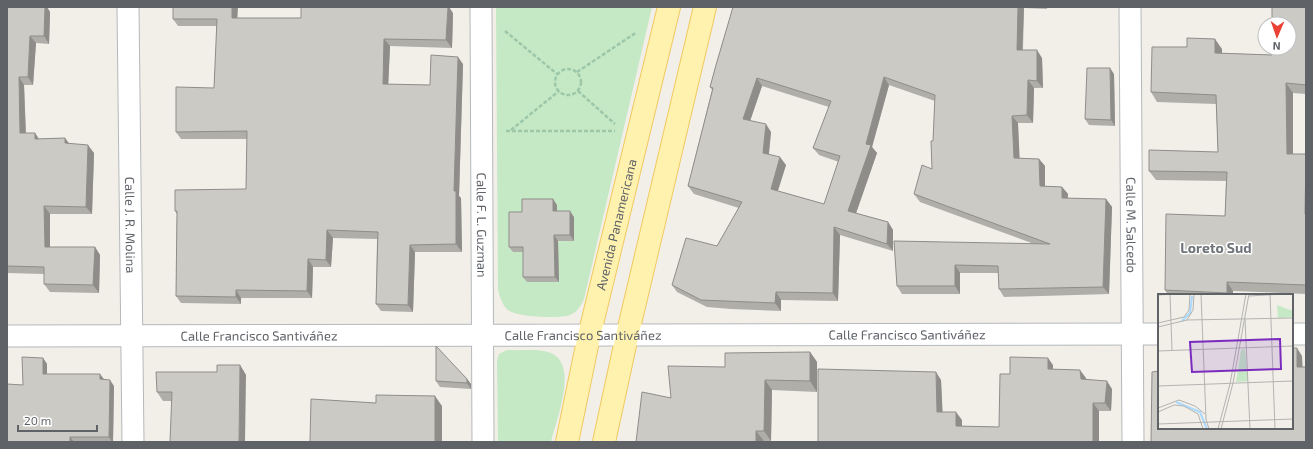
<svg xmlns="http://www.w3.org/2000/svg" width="1313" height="449" font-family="'Exo 2',sans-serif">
	<rect width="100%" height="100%" fill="#f1efe8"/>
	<g fill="#c5e8c5">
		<path d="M496 7H652L584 299C581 306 577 312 570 315 559 319 516 317 508 310 502 305 500 297 498 290Z"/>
		<path d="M507 350C520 351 538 348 551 353 579 365 556 420 551 442H498L497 360 499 354Z"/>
	</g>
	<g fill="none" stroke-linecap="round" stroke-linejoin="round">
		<defs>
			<g id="minor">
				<path id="s1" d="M128 7 133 442"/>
				<path id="s2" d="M481 7 483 442"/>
				<path id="s3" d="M1130 7 1133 442"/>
				<path d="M1292 334H1306"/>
				<path id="s4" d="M7 336 1159 334"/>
			</g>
			<g id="primary">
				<path id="s5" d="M567 442 589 336 669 7"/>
				<path d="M604 442 627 336 705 7"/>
			</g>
		</defs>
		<use href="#minor" stroke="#b5b8bc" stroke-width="23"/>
		<use href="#primary" stroke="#f2c960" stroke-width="24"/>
		<g stroke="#9cc7a9" stroke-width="2.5" stroke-dasharray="4 2" stroke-linecap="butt">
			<path d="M505 31 557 74"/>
			<circle cx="568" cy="82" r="13"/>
			<path d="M577 72 637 32"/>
			<path d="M578 91 615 124"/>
			<path d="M511 130 559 91"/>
			<path d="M506 131H615"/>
		</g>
		<use href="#minor" stroke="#fff" stroke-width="21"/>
		<use href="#primary" stroke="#fff2af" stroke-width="22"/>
	</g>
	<g fill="#afaea9" fill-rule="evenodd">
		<path d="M7 7H47L50 12 49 44 36 43 33 85H24L26 133H35L39 139 65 138 69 144 94 153 92 214H50V247H95L100 255 99 293 50 292 44 284V274L7 273Z"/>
		<path d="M733 7H1047V9L1024 8 1023 50 1042 58 1043 88H1034L1033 123H1018L1019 158 1039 159 1045 166V186L1062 187 1068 194V198L1106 199 1112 207 1109 294 1004 297 999 289 998 273H960V294H902L897 286 894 241 1034 244 920 202 914 194 932 169 935 101 889 85 872 147 877 153 856 213 888 222 893 230V251L840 235 838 301 781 300V311L731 309 707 307 677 292 672 285 717 246 739 208 694 194 688 186 712 90 710 87ZM762 86 829 107 813 148 819 155 839 162 824 204 778 191 786 165 769 154 771 132 750 121Z"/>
		<path d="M1306 7V94L1293 93V154H1306V294L1233 291V295H1168L1165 290 1225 216 1226 181 1156 180 1149 171 1218 152 1216 104 1157 102 1151 92 1222 49V53L1272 55Z"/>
		<path d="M453 13 452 48 390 46 388 84 430 85 463 64 459 196 461 198 462 252H415L413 312 381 311 376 304 377 239 333 238 331 267H313L312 298H241V304L181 303 176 296 177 214 175 211 246 189 247 139H181L176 132 214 88 217 26H178L173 19 301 18Z"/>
		<path d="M1114 74 1115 126 1089 125 1085 119Z"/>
		<path d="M557 205V211L574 217V241H558L559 282H527L523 277V252H513L509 247 522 212Z"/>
		<path d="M810 352 817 362V392L772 390 771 441H764L671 398 725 367Z"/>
		<path d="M43 358 47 364V374H100L104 379 114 386 113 442H7L23 385Z"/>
		<path d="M240 365 246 375 172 401H163L157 392Z"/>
		<path d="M1053 365V369L1086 378V380L1112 389 1111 411H1099V442H818L941 380 942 412 962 420V426L999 427Z"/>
		<path d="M467 379 471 384V389L440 387 436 381Z"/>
	</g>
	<g fill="#8f8d8a">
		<path d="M45 7H47L50 12 49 44 44 36Z"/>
		<path d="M232 7H238L237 25 232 18Z"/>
		<path d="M448 7H449L453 13 452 48 446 40Z"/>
		<path d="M1018 7H1023L1024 8 1022 57 1017 50Z"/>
		<path d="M30 36 36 43 33 85 28 77Z"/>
		<path d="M384 39 390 46 388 91 383 84Z"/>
		<path d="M1215 39 1222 49V62L1215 53Z"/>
		<path d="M1037 50 1042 58 1043 88 1037 81Z"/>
		<path d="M458 57 463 64 459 196 461 198 462 252 456 244 454 191Z"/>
		<path d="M1110 68 1114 74 1115 126 1111 120Z"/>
		<path d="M19 77 24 85 26 141 20 133Z"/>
		<path d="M884 77 889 85 872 147 877 153 854 219 848 211Z"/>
		<path d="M757 78 762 86 748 127 743 119Z"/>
		<path d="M1028 80 1034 88 1033 123 1027 115Z"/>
		<path d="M1286 83 1293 93V163L1287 154Z"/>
		<path d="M1012 116 1018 123 1020 166 1014 158Z"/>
		<path d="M766 124 771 132 768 161 763 153Z"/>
		<path d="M35 133 40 141 35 139Z"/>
		<path d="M65 138 71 146 65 143Z"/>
		<path d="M88 145 94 153 92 214 86 207Z"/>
		<path d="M780 157 786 165 776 196 771 189Z"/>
		<path d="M1039 159 1045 166V193L1040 186Z"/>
		<path d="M1306 170V216L1305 214Z"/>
		<path d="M1062 187 1068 194 1067 206 1062 198Z"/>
		<path d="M553 199 557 205V217L553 211Z"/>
		<path d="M1106 199 1112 207 1109 294 1103 287Z"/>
		<path d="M44 206 50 214V255L45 247Z"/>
		<path d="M570 211 574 217V241L570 235Z"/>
		<path d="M888 222 893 230V251L887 244Z"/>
		<path d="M834 227 840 235 838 301 833 293Z"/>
		<path d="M327 230 333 238 331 267 326 260Z"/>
		<path d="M554 235 558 241 559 282 555 277Z"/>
		<path d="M410 245 415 252 413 312 408 305Z"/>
		<path d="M95 247 100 255 99 293 93 285Z"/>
		<path d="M308 259 313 267 312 298 307 291Z"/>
		<path d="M955 265 960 273V294L955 286Z"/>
		<path d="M1227 282 1233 291V295H1228L1227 293Z"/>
		<path d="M236 290 241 298V304L236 297Z"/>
		<path d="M776 292 781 300V311L775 303Z"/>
		<path d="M1297 348 1302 356 1303 375 1297 367Z"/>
		<path d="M810 352 817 362V392L810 381Z"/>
		<path d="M43 358 47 364V380L43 374Z"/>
		<path d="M1048 358 1053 365V377L1048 369Z"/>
		<path d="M240 365 246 375 245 442H239Z"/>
		<path d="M1080 370 1086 378V387L1081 379Z"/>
		<path d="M936 372 941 380 943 420 937 412Z"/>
		<path d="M100 374 104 380 100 379Z"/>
		<path d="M467 379 471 384V389L467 383Z"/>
		<path d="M110 380 114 386 113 442H112L109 437Z"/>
		<path d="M765 380 772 390 771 441 764 431Z"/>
		<path d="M1107 381 1112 389 1111 411 1105 403Z"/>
		<path d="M435 396 442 406V442H435Z"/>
		<path d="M1093 403 1099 411V442H1093Z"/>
		<path d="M956 412 962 420V433L956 426Z"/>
		<path d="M756 431 764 441V442H756Z"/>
		<path d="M70 437 74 442H70Z"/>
	</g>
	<g fill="#cccac5" stroke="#8f8d8a" fill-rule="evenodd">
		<path d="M7 7H45L44 36H30L28 77H19L20 133H35V139L65 138V143L88 145 86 207 44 206 45 247H95L93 285 44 284V267L7 266Z"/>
		<path d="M173 7H232V18H301V7H448L446 40 384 39 383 84 430 85 431 55 458 57 454 191H456V244L410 245 408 305 376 304 378 232 327 230 326 260 308 259 307 291 236 290V297L176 296 177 211H175V190L246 189 247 131 176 132V87L214 88 217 19H173Z"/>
		<path d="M733 7H1018L1017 50H1037V81L1028 80 1027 115 1012 116 1014 158 1039 159 1040 186 1062 187V198L1106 199 1103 287 999 289 998 266 955 265V286H897L894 241 1050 244 914 194 922 165 932 169 931 141H933L935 95 884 77 866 144 871 145 848 211 888 222 887 244 834 227 833 293 776 292 775 303 725 301 701 300 672 285 686 238 717 246 742 202 688 186 713 88 710 87 716 65ZM757 78 831 101 813 148 840 156 824 204 771 189 780 157 763 153 766 124 743 119Z"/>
		<path d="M1272 7H1306V85L1286 83 1287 154H1306L1305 214H1306V285L1227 282V293L1165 290 1166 214 1225 216 1227 172 1149 171V150L1218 152 1216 95 1151 92 1152 47H1187V38L1215 39V53L1272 55V48H1289V24H1272Z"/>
		<path d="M1087 68H1110L1111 120 1085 119Z"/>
		<path d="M522 199H553V211H570V235H554L555 277H523V247H509V212H522Z"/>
		<path d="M436 346 467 379V383L436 381Z"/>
		<path d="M1292 348H1297V367H1306V442H1151L1152 372 1159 371V428H1292Z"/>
		<path d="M810 352V381L765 380 764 431H756V442H636L642 392 671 398 668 366 725 367V353Z"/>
		<path d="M22 357 43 358V374H100V379L110 380 109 437H70V442H7V384L23 385Z"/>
		<path d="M1010 357 1048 358V369L1080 370 1081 379 1107 381 1105 403H1093V442H818V369L936 372 937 412H956V426L999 427 1000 374H1010Z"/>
		<path d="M217 365H240L239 442H170L172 392H157L156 372H217Z"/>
		<path d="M376 395 435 396V442H310L311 399 376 403Z"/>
	</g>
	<g text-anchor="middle" stroke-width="3" stroke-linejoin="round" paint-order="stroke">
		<g font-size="13" fill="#5f6368" stroke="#fff">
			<text dy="5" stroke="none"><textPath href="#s5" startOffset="223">Avenida Panamericana</textPath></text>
			<text dy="5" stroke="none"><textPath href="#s1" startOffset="218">Calle J. R. Molina</textPath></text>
			<text dy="5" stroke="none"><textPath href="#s2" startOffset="218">Calle F. L. Guzman</textPath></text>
			<text dy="5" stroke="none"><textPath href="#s3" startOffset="218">Calle M. Salcedo</textPath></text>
			<text dy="5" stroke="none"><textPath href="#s4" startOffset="900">Calle Francisco Santiváñez</textPath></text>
			<text dy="5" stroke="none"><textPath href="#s4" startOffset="252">Calle Francisco Santiváñez</textPath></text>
			<text dy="5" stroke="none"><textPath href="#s4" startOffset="576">Calle Francisco Santiváñez</textPath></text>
		</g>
		<g font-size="14" font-weight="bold" fill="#70757a" stroke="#fff">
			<text x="1216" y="253">Loreto Sud</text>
		</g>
	</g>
	<g transform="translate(1158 294)">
		<rect width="135" height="135" fill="#f1efe8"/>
		<path d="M119 11 135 17V23L120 24ZM87 55 90 87 78 88 83 56Z" fill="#c5e8c5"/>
		<path fill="none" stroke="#aadaff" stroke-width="2" d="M24 27 32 19 34 2M18 108 42 118 49 135"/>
		<path fill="none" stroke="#b3b3b1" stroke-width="1" d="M12 0 14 56M43 0 48 125 51 135M112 0 117 135M0 1 15 0M91 2 126 0M87 25 92 135M29 26 135 24M0 29 26 23 31 16 32 0M0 33 29 26 35 16 36 0M0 57 135 52M0 92 135 87M0 114 21 106 37 112 47 120M0 118 16 111 26 112 40 120 45 135M0 130 135 125M60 135 72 90 88 0M63 135 75 89 91 0"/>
		<path fill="#7b2cbf" fill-opacity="0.15" stroke="#7b2cbf" stroke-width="2" d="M122 45 123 75 34 78 32 48Z"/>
		<rect width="135" height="135" fill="none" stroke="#5f6368" stroke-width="2"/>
	</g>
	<rect width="1313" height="449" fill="none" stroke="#5f6368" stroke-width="16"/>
	<g transform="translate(1277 36) rotate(182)"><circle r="19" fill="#ffffff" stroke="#bfc1c3"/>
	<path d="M0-3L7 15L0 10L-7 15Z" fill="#ea4335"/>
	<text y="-6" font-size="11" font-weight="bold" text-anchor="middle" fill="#5f6368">N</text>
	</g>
	<path d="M18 425v6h79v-6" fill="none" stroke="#5f6368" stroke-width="2"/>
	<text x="24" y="425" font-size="12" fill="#5f6368" stroke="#ffffff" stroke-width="3" paint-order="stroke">20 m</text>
</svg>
